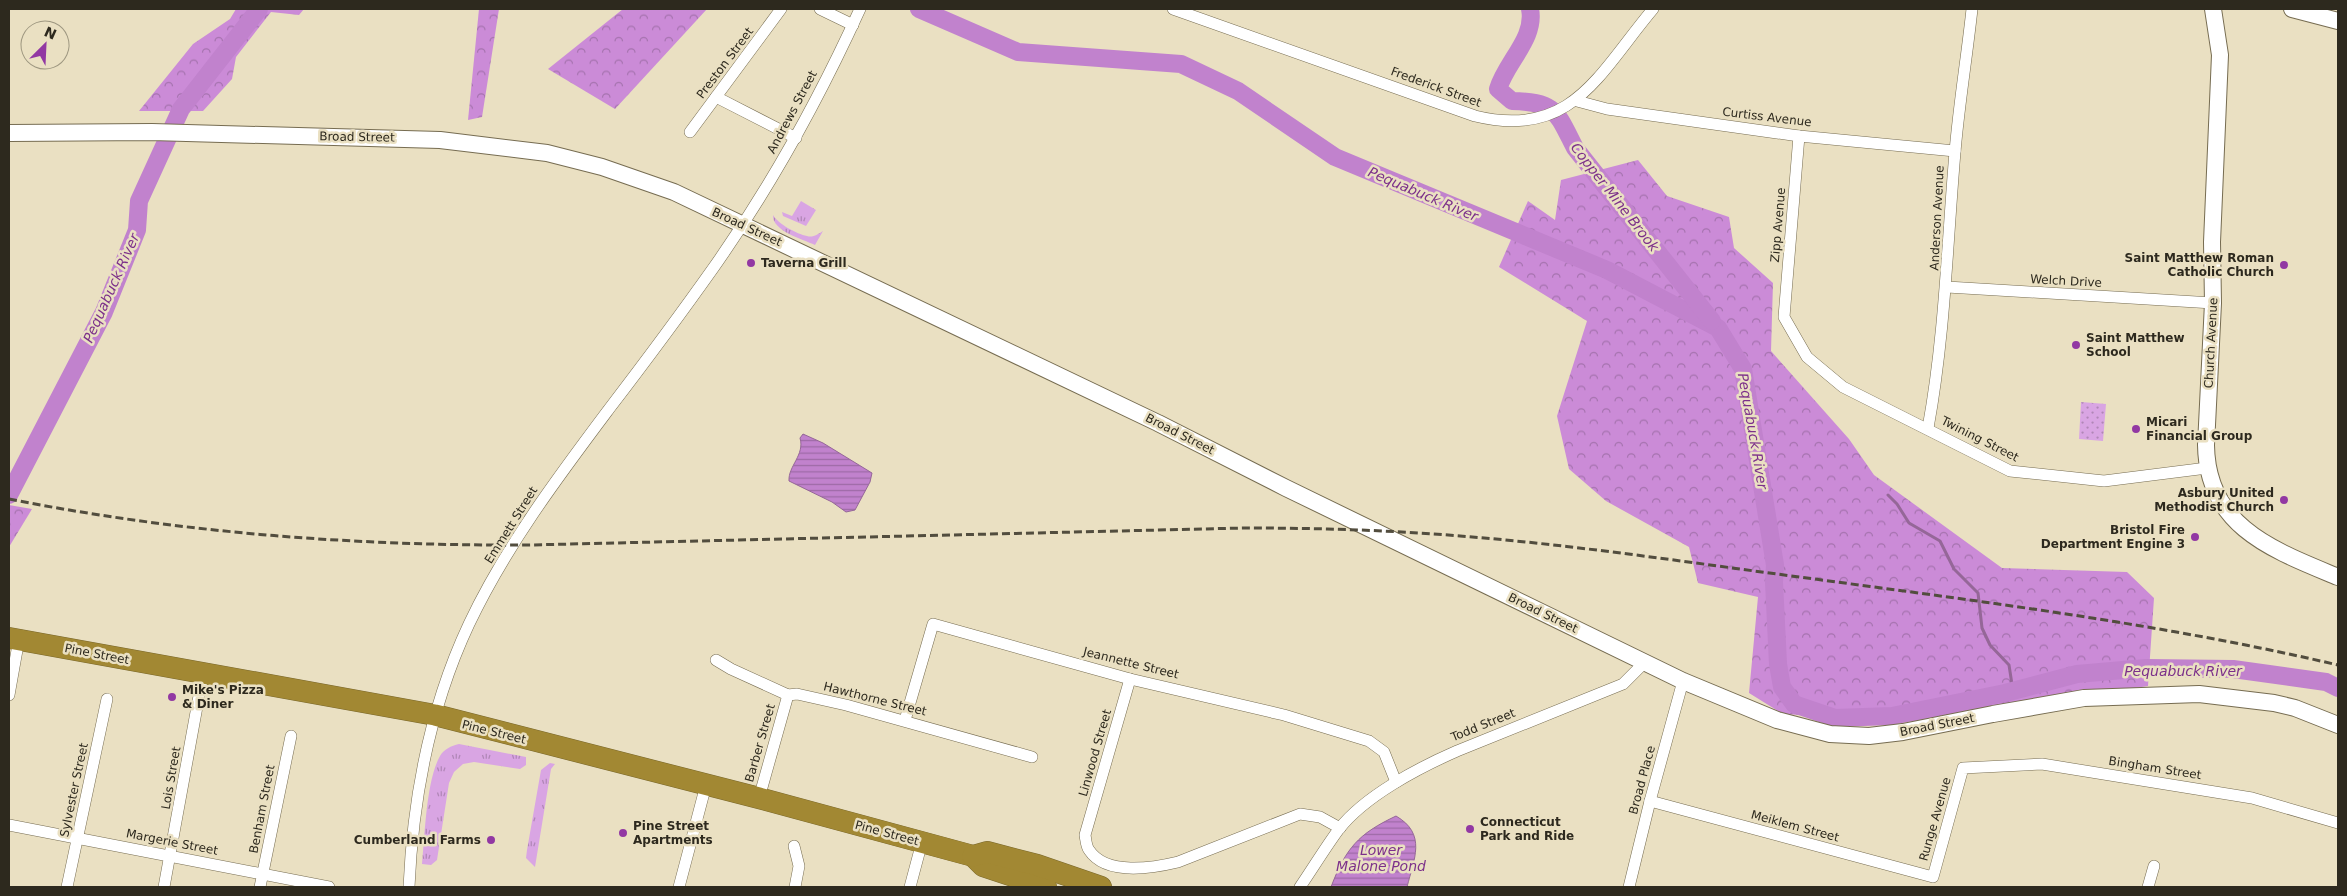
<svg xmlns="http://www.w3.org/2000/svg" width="2347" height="896" font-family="'DejaVu Sans',sans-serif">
	<defs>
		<pattern id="grass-tufts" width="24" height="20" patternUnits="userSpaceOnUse" patternTransform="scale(1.25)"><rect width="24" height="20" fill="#d9a5e3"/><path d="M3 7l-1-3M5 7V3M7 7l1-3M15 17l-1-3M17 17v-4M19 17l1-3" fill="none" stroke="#b086b7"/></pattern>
		<pattern id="forest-crowns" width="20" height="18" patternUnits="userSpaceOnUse" patternTransform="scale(1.25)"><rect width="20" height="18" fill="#cb8bd7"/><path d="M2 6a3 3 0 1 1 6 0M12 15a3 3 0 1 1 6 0" fill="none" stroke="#a572ae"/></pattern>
		<pattern id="park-dots" width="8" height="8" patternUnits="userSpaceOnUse" patternTransform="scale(1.25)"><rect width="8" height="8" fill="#d9a5e3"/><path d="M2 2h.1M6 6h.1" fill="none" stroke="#b086b7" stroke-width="1.8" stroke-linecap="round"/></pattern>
		<pattern id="water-rules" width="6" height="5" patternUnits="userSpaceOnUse" patternTransform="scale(1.25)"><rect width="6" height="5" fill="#c182cd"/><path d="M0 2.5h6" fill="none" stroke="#9d6aa6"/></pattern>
	</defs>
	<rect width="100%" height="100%" fill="#eae0c2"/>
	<g fill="url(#grass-tufts)">
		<path d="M801 201 816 210 806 226 783 216 782 212 792 216Z"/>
		<path d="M773 215C778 224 797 234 807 236 813 238 818 234 823 231L815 245C802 239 772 231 773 215Z"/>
		<path d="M459 744 526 757V765L520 769 474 762 463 764 454 772 449 783 437 860 431 865 422 864C425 835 426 781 440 756 444 749 451 746 459 744Z"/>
		<path d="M550 763 555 764 551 769 535 867 526 858 527 850 541 770Z"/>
	</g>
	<g fill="url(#forest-crowns)">
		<path d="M236 9H304L299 15 271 12 236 57 232 79 203 111H139L193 44 230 19Z"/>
		<path d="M479 9H499L482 117 468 120Z"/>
		<path d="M623 9H707L615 109 548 69Z"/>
		<path d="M1638 160 1667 196 1729 217 1734 248 1773 283 1771 351 1849 439 1874 475 2002 568 2127 572 2154 598 2148 686 1919 722 1783 714 1749 693 1758 597 1698 583 1689 547 1606 501 1569 469 1557 416 1587 321 1499 267 1528 201 1555 220 1561 180Z"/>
		<path d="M9 505 32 509 9 547Z"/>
	</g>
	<path fill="url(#park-dots)" d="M2081 402 2106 404 2103 441 2079 439Z"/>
	<g fill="url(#water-rules)" stroke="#956798">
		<path d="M803 434 823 443 872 473 870 482 855 510 846 512 832 502 789 481C788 466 805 455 800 438Z"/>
		<path d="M1396 816C1427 834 1414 859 1407 887H1331C1346 848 1358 834 1396 816Z"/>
	</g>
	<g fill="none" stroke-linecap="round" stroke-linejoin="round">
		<path stroke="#956798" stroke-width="3" d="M1888 495 1897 504 1909 523 1940 541 1954 569 1978 593 1982 628 1990 645 2009 665 2013 691"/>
		<g stroke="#c182cd" stroke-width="18">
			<path d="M919 9 1018 52 1181 64 1238 91 1335 157 1607 270 1718 328 1743 369 1775 565 1774 582 1778 664 1782 687 1794 704 1835 718 1892 716 2005 693 2077 674 2146 668 2233 669 2326 682 2338 688"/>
			<path d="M1530 9C1536 38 1506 62 1498 89L1512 101C1556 102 1556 111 1575 148L1712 321"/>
			<path d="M9 495 104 312 137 230 139 201 181 109 259 9"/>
		</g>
		<defs>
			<g id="street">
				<path d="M820 9 853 25"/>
				<path d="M1173 9 1475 116C1572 140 1599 73 1653 9"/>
				<path d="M716 97 796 138"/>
				<path d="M1577 101 1607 109 1799 136 1955 151"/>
				<path d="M690 132 781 9"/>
				<path d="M1799 136 1784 317 1807 357 1843 387 2010 471 2104 481 2207 468"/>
				<path d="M1947 287 2213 303"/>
				<path d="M1928 428C1945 335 1947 245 1955 152 1959 104 1967 56 1972 9"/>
				<path d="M716 660 731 669 788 695 797 694 846 705 1032 757"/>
				<path d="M1130 679 1085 835C1086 840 1086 846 1089 850 1106 876 1153 868 1178 862L1300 814 1320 817 1340 828"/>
				<path d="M9 695 19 639"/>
				<path d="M905 720 933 624 1130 679 1284 715 1369 741 1384 752 1396 782"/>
				<path d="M759 798 788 695"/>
				<path d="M1650 801 1933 877 1963 768 2042 764 2252 798 2338 823"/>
				<path d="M9 825 329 887"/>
				<path d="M794 846 799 866 795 887"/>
				<path d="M67 887 107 699"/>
				<path d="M164 887 203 674"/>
				<path d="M260 887 291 736"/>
				<path d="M409 887C413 796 430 707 469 624 506 546 558 477 609 409 645 362 680 315 714 267 771 186 819 99 860 9"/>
				<path d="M679 887 706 785"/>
				<path d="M910 887 922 842"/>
				<path d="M1300 887C1313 868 1325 848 1339 829 1365 796 1418 768 1457 751L1623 684 1644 663"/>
				<path d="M1629 887 1650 801 1683 681"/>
				<path d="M2148 887 2154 866"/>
			</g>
			<g id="secondary">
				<path d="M2213 9 2220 55 2212 242 2213 303 2206 445C2207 527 2273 550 2338 577"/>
				<path d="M2292 9 2338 21"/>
				<path d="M9 133 152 132 440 140 547 153 602 167 674 192 1158 423 1286 488 1683 681 1777 720 1830 734 1869 736 1903 732 1993 714 2084 698 2199 694 2274 703 2295 708 2338 725"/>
			</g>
			<g id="highway">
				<path d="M9 638 435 715 759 798 973 856 983 866 1046 887"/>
				<path d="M973 856 987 852 1037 865 1101 887"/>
			</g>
		</defs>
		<use href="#street" stroke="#766c51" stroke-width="12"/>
		<use href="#secondary" stroke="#766c51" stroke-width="18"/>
		<use href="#highway" stroke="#79672c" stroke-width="22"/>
		<use href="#street" stroke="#fff" stroke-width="11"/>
		<use href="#secondary" stroke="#fff" stroke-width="16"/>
		<use href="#highway" stroke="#a28833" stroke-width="21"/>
		<path stroke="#524d3e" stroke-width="3" stroke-dasharray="8 4" stroke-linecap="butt" d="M9 499C181 533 355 546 530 545L1244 528C1316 528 1388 530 1460 536 1576 545 1692 563 1807 578 1985 602 2163 624 2338 665"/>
	</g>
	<g fill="#9238a3" stroke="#eae0c2" stroke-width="2">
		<circle cx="751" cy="263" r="5"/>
		<circle cx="2284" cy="265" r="5"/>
		<circle cx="2076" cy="345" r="5"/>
		<circle cx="2136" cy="429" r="5"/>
		<circle cx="2284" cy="500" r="5"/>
		<circle cx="2195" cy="537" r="5"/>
		<circle cx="172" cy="697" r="5"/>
		<circle cx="1470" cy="829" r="5"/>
		<circle cx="623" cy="833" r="5"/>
		<circle cx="491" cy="840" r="5"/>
	</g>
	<g text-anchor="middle" stroke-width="5" stroke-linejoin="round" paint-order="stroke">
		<g font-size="12" fill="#2d291e" stroke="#eae0c2">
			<text transform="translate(725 63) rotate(-53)" y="4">Preston Street</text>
			<text transform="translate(1436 87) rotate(20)" y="4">Frederick Street</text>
			<text transform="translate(792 112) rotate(-62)" y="4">Andrews Street</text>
			<text transform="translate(1767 117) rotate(7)" y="4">Curtiss Avenue</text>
			<text transform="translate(357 137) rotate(1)" y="4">Broad Street</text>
			<text transform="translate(1937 218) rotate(-87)" y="4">Anderson Avenue</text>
			<text transform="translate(1778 225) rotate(-85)" y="4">Zipp Avenue</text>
			<text transform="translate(747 227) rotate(25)" y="4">Broad Street</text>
			<text transform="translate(2066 281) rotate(3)" y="4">Welch Drive</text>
			<text transform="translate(2211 343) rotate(-87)" y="4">Church Avenue</text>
			<text transform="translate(1180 434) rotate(27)" y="4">Broad Street</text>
			<text transform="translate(1980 439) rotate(27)" y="4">Twining Street</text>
			<text transform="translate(511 525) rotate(-58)" y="4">Emmett Street</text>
			<text transform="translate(1543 613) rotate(26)" y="4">Broad Street</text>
			<text transform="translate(97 654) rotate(11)" y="4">Pine Street</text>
			<text transform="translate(1131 663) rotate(14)" y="4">Jeannette Street</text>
			<text transform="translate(875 699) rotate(14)" y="4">Hawthorne Street</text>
			<text transform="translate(1483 725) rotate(-22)" y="4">Todd Street</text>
			<text transform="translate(1937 725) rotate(-11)" y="4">Broad Street</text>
			<text transform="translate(494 732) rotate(14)" y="4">Pine Street</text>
			<text transform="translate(760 743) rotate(-74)" y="4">Barber Street</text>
			<text transform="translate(1095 753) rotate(-74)" y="4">Linwood Street</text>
			<text transform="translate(2155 768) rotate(9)" y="4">Bingham Street</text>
			<text transform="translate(171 778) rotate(-80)" y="4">Lois Street</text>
			<text transform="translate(1642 780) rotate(-75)" y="4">Broad Place</text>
			<text transform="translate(74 790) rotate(-78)" y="4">Sylvester Street</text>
			<text transform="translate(262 809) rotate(-79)" y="4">Benham Street</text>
			<text transform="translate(1935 819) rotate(-74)" y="4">Runge Avenue</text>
			<text transform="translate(1795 826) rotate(15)" y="4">Meiklem Street</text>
			<text transform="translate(887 833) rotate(15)" y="4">Pine Street</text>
			<text transform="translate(172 842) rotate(11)" y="4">Margerie Street</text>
		</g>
		<g font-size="12" font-weight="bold" fill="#2d291e" stroke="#eae0c2" text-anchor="start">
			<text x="2274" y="262" text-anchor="end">Saint Matthew Roman<tspan x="2274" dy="14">Catholic Church</tspan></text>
			<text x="761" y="267">Taverna Grill</text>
			<text x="2086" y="342">Saint Matthew<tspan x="2086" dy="14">School</tspan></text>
			<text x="2146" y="426">Micari<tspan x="2146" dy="14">Financial Group</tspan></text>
			<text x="2274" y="497" text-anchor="end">Asbury United<tspan x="2274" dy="14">Methodist Church</tspan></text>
			<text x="2185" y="534" text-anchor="end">Bristol Fire<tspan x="2185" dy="14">Department Engine 3</tspan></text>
			<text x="182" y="694">Mike's Pizza<tspan x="182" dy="14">&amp; Diner</tspan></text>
			<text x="1480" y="826">Connecticut<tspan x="1480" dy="14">Park and Ride</tspan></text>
			<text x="633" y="830">Pine Street<tspan x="633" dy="14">Apartments</tspan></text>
			<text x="481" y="844" text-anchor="end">Cumberland Farms</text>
		</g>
		<g font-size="14" font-style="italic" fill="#7c308a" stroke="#eae0c2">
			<text transform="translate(1423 194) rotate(23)" y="5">Pequabuck River</text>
			<text transform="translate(1615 197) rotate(52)" y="5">Copper Mine Brook</text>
			<text transform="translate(111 288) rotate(-66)" y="5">Pequabuck River</text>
			<text transform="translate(1753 431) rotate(80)" y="5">Pequabuck River</text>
			<text x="2183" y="676">Pequabuck River</text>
			<text x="1381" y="855">Lower<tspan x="1381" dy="16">Malone Pond</tspan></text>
		</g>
	</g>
	<rect width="2347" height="896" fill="none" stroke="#2d291e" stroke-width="20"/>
	<g transform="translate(45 45) rotate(24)"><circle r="24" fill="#eae0c2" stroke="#9e9780"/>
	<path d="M0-4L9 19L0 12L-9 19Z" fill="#9238a3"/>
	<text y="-8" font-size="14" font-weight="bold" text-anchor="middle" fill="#2d291e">N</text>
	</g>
</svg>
